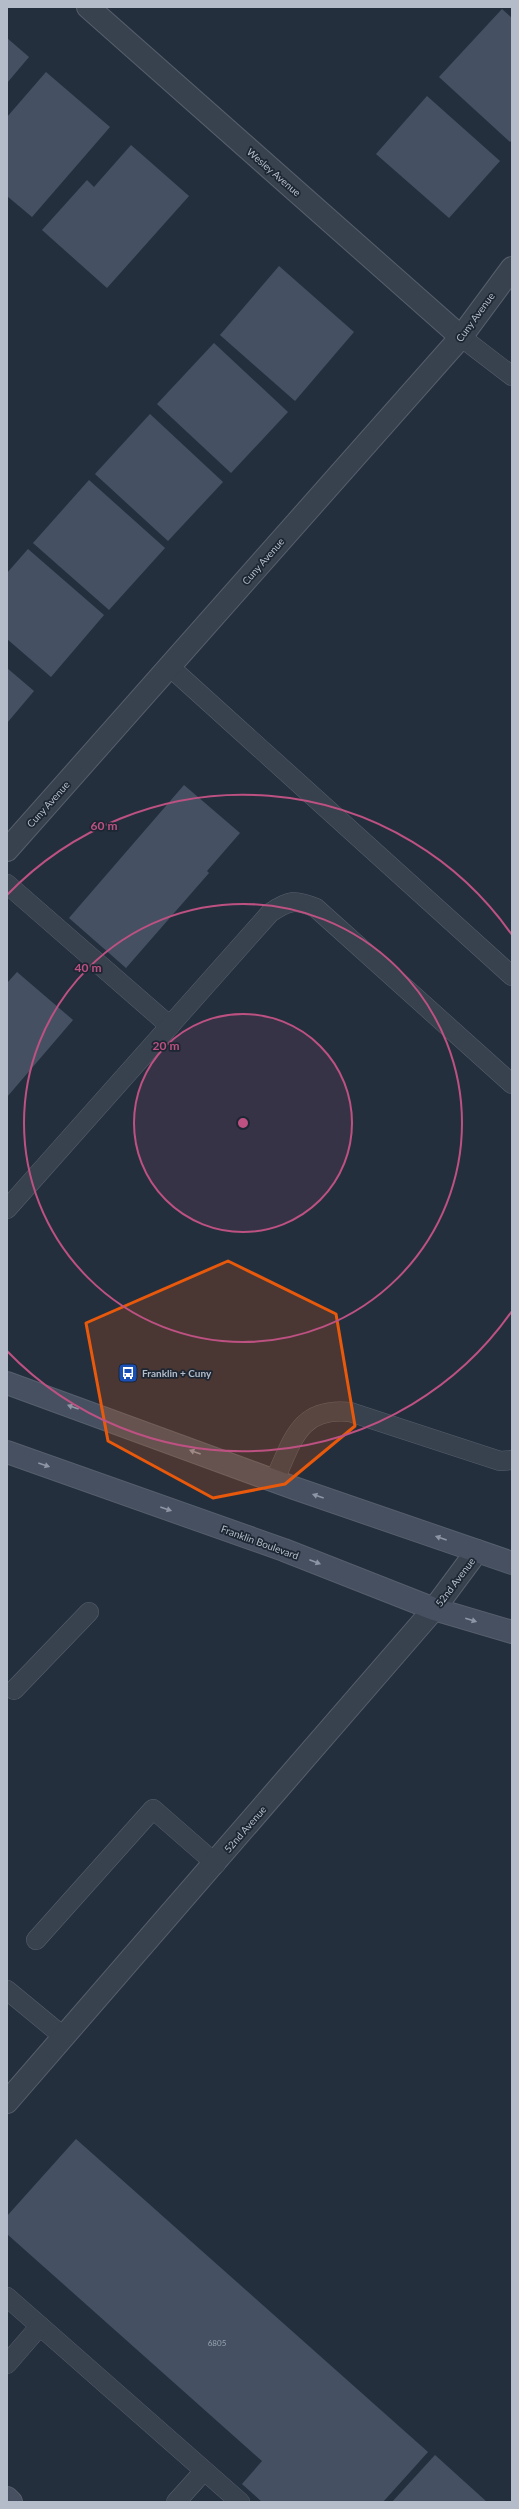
<svg xmlns="http://www.w3.org/2000/svg" width="519" height="2509" font-family="Lato,sans-serif">
	<rect width="100%" height="100%" fill="#242f3e"/>
	<g fill="#455162">
		<path d="M502 9 512 18V140L510 142 439 77Z"/>
		<path d="M7 38 29 57 7 83Z"/>
		<path d="M46 72 110 127 32 217 7 196V117Z"/>
		<path d="M427 96 500 161 449 218 376 154Z"/>
		<path d="M131 145 189 196 107 288 42 230 87 180 94 187Z"/>
		<path d="M279 266 354 332 295 401 220 335Z"/>
		<path d="M214 343 288 412 231 473 157 404Z"/>
		<path d="M150 414 223 482 168 541 95 474Z"/>
		<path d="M89 480 165 548 109 610 33 543Z"/>
		<path d="M28 549 104 615 51 677 7 639V573Z"/>
		<path d="M7 668 34 691 7 723Z"/>
		<path d="M184 785 240 833 207 871 209 873 126 968 69 918Z"/>
		<path d="M17 972 73 1020 7 1097V983Z"/>
		<path d="M76 2139 428 2452 383 2502H262L242 2484 262 2461 7 2234V2216Z"/>
		<path d="M435 2455 487 2502H392Z"/>
	</g>
	<g fill="none" stroke-linecap="round" stroke-linejoin="round">
		<defs>
			<g id="lane">
				<path d="M461 337 512 376"/>
				<path d="M170 667 512 976"/>
				<path d="M7 884 170 1026"/>
				<path d="M7 1209 270 913C289 900 295 899 316 908L512 1084"/>
				<path d="M274 1481C293 1441 298 1407 350 1412L500 1461 512 1460"/>
				<path d="M14 1690 89 1612"/>
				<path d="M36 1940 153 1809 216 1864"/>
				<path d="M7 1990 64 2037"/>
				<path d="M7 2297 240 2502"/>
				<path d="M7 2364 40 2326"/>
				<path d="M176 2502 204 2471"/>
			</g>
			<g id="street">
				<path d="M88 7 461 337"/>
				<path d="M7 850 461 337 512 268"/>
				<path d="M7 2102 434 1609 477 1551"/>
			</g>
			<g id="secondary">
				<path d="M7 1383 294 1488 512 1563"/>
				<path d="M7 1452 284 1550 434 1609 512 1632"/>
				<path d="M7 2498 11 2502"/>
			</g>
		</defs>
		<use href="#lane" stroke="#565f6c" stroke-width="20"/>
		<use href="#street" stroke="#565f6c" stroke-width="24"/>
		<use href="#secondary" stroke="#565f6c" stroke-width="24"/>
		<use href="#lane" stroke="#38414e" stroke-width="19"/>
		<use href="#street" stroke="#38414e" stroke-width="22"/>
		<use href="#secondary" stroke="#465061" stroke-width="22"/>
	</g>
	<defs><path id="oneway-solid" d="M-6-.8H1V-3.2L6.5 0L1 3.2V.8H-6Z"/></defs>
	<g fill="#8e96a5">
		<use href="#oneway-solid" transform="translate(73 1407) rotate(-160)"/>
		<use href="#oneway-solid" transform="translate(195 1452) rotate(-160)"/>
		<use href="#oneway-solid" transform="translate(44 1465) rotate(19)"/>
		<use href="#oneway-solid" transform="translate(318 1496) rotate(-161)"/>
		<use href="#oneway-solid" transform="translate(166 1509) rotate(19)"/>
		<use href="#oneway-solid" transform="translate(441 1538) rotate(-161)"/>
		<use href="#oneway-solid" transform="translate(315 1562) rotate(21)"/>
		<use href="#oneway-solid" transform="translate(471 1620) rotate(17)"/>
	</g>
	<path fill="#e8590c" fill-opacity="0.2" stroke="#e8590c" stroke-width="3" stroke-linejoin="round" d="M228 1261 336 1314 355 1426 285 1484 213 1498 108 1441 86 1323Z"/>
	<circle cx="243" cy="1123" r="109" fill="#bd5182" fill-opacity=".12"/>
	<g fill="none" stroke="#bd5182" stroke-width="2">
		<circle cx="243" cy="1123" r="109"/>
		<circle cx="243" cy="1123" r="219"/>
		<path d="M512 1311A328 328 0 0 1 7 1351M7 895A328 328 0 0 1 512 935"/>
	</g>
	<defs>
		<symbol id="bus-square" viewBox="-11 -11 22 22"><rect x="-9" y="-9" width="18" height="18" rx="4" fill="#1a4fb4" stroke="#1d2633"/><path d="M-5-6H5V4H4V6H2V4H-2V6H-4V4H-5ZM-3.5-4V0h7V-4ZM-3.5 1.2v1.5H-2V1.2ZM2 1.2v1.5H3.5V1.2Z" fill="#fff"/></symbol>
	</defs>
	<g fill-rule="evenodd">
		<use href="#bus-square" x="117" y="1362" width="22" height="22"/>
	</g>
	<g text-anchor="middle" stroke-width="3.5" stroke-linejoin="round" paint-order="stroke">
		<g font-size="8" fill="#98a1af">
			<text x="217" y="2346">6805</text>
		</g>
		<g font-size="10" fill="#b4bcc9" stroke="#1d2633">
			<text transform="translate(274 172) rotate(41)" y="4">Wesley Avenue</text>
			<text transform="translate(475 317) rotate(-54)" y="4">Cuny Avenue</text>
			<text transform="translate(263 561) rotate(-49)" y="4">Cuny Avenue</text>
			<text transform="translate(48 804) rotate(-48)" y="4">Cuny Avenue</text>
			<text transform="translate(260 1542) rotate(20)" y="4">Franklin Boulevard</text>
			<text transform="translate(455 1582) rotate(-53)" y="4">52nd Avenue</text>
			<text transform="translate(245 1829) rotate(-49)" y="4">52nd Avenue</text>
		</g>
		<g font-size="10" font-weight="bold" fill="#b4bcc9" stroke="#1d2633" text-anchor="start">
			<text x="142" y="1377">Franklin + Cuny</text>
		</g>
	</g>
	<circle cx="243" cy="1123" r="6" fill="#bd5182" stroke="#1d2633" stroke-width="2"/>
	<g font-size="12" text-anchor="middle" font-weight="bold" fill="#bd5182" stroke="#1d2633" stroke-width="3.5" stroke-linejoin="round" paint-order="stroke">
		<text x="104" y="830">60 m</text>
		<text x="88" y="972">40 m</text>
		<text x="166" y="1050">20 m</text>
	</g>
	<rect width="519" height="2509" fill="none" stroke="#b4bcc9" stroke-width="16"/>
</svg>
